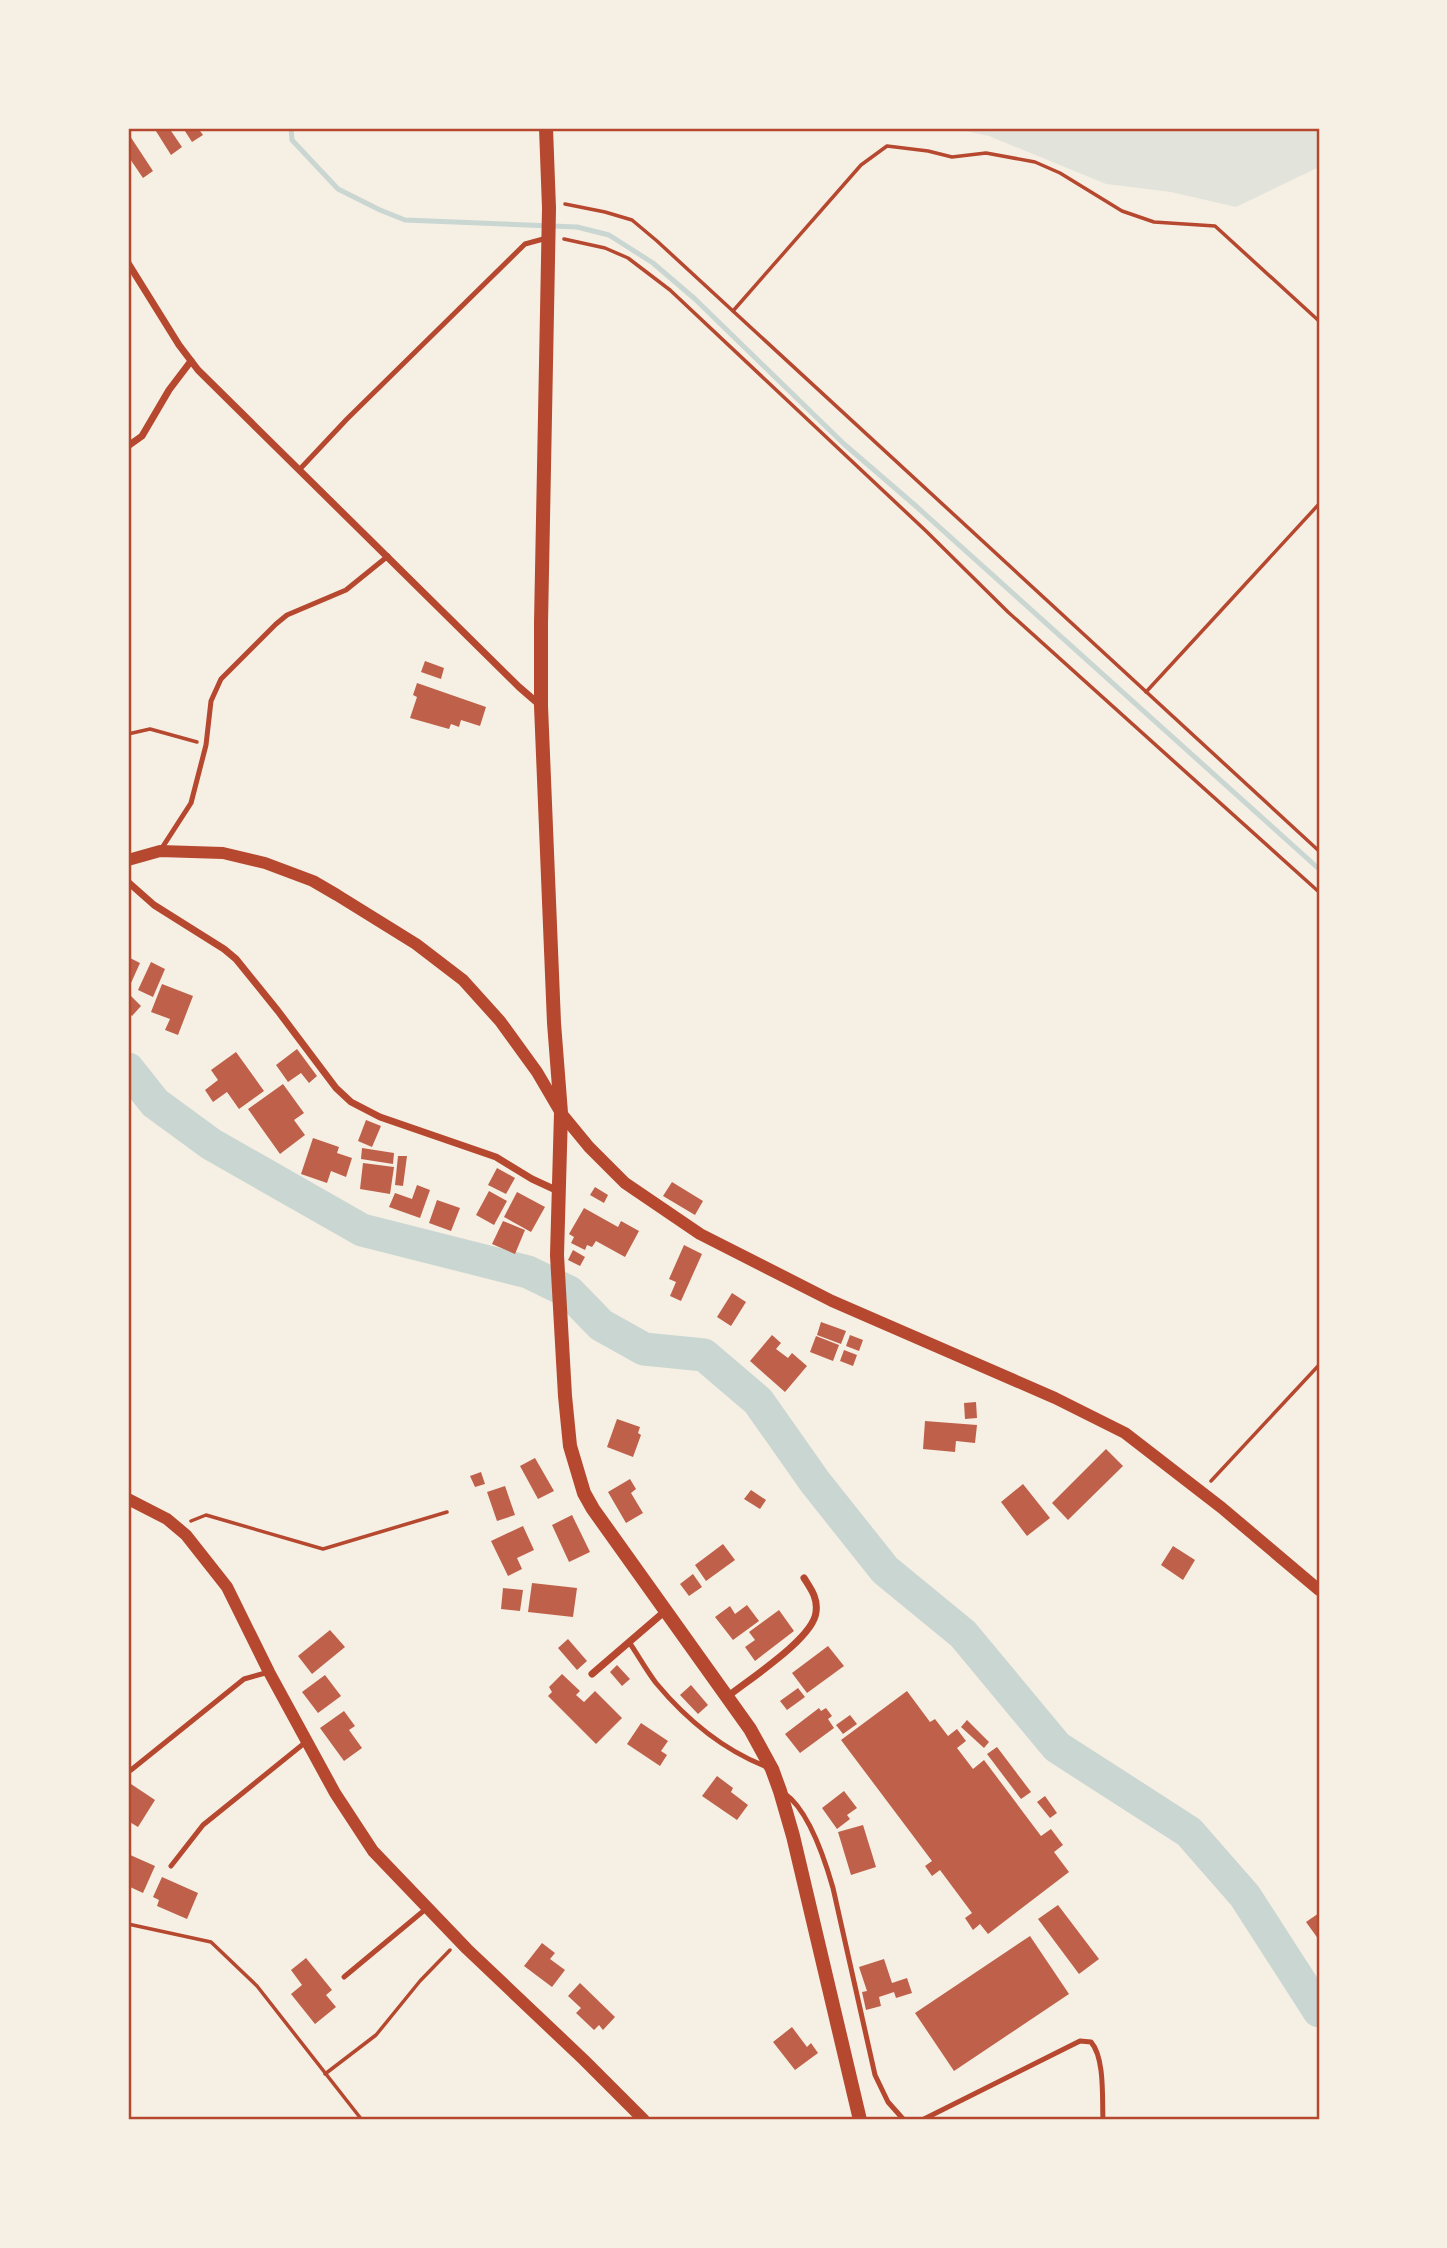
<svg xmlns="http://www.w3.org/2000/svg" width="1447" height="2248" font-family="Karla,sans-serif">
	<rect width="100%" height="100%" fill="#f6efe4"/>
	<path fill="#e2e4dc" d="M951 128H1319V167L1236 207 1171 192 1106 184 989 136Z"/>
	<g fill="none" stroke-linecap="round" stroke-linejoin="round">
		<path stroke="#c9d6d2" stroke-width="5" d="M291 128 292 140 338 189 380 210 405 220 577 227 609 235 653 263 695 299 844 444 917 507 1319 869"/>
		<path stroke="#c9d6d2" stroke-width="33" d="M128 1069 155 1103 211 1144 362 1230 528 1272 569 1292 601 1325 644 1349 704 1355 758 1401 815 1482 885 1570 963 1634 1057 1747 1189 1832 1245 1896 1319 2011"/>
	</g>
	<g fill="#bf614a">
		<path d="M154 128H169L182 147 171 155Z"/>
		<path d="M183 128H198L203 135 192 142Z"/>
		<path d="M128 133 153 171 143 178 128 156Z"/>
		<path d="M425 661 444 668 441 679 421 672Z"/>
		<path d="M417 683 486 707 480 726 461 720 459 727 451 724 449 729 410 718 417 697 413 695Z"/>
		<path d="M128 957 140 963 131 983 128 982Z"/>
		<path d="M151 962 165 969 153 997 138 990Z"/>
		<path d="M162 984 193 996 178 1035 165 1030 170 1019 151 1012Z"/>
		<path d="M131 996 141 1006 132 1016 128 1012V999Z"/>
		<path d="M297 1049 317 1076 309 1083 301 1073 288 1082 276 1065Z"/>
		<path d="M236 1052 264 1091 239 1109 227 1092 213 1102 205 1090 218 1080 211 1070Z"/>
		<path d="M283 1084 304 1113 294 1120 305 1135 280 1154 248 1109Z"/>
		<path d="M366 1120 381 1126 372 1147 358 1141Z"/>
		<path d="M313 1138 339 1147 337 1153 352 1158 346 1177 331 1171 327 1183 301 1174Z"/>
		<path d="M362 1148 394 1153 393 1164 361 1159Z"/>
		<path d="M398 1156H407L403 1186 395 1185Z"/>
		<path d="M363 1163 394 1167 390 1194 360 1189Z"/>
		<path d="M497 1168 515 1178 506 1194 488 1185Z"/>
		<path d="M672 1182 703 1201 695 1215 663 1196Z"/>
		<path d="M417 1185 430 1190 420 1218 389 1207 395 1193 412 1199Z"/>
		<path d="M595 1187 608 1195 604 1203 590 1195Z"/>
		<path d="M489 1191 507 1201 494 1225 476 1215Z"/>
		<path d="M517 1192 545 1207 531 1232 504 1217Z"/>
		<path d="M437 1200 460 1208 451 1231 429 1223Z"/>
		<path d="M584 1208 618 1227 621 1221 639 1231 625 1257 596 1241 592 1247 587 1245 585 1250 571 1243 574 1237 569 1234Z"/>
		<path d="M503 1221 525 1230 515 1254 492 1244Z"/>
		<path d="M684 1245 702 1254 681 1301 670 1296 676 1282 669 1279Z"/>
		<path d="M573 1250 585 1257 580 1266 568 1260Z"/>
		<path d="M732 1293 746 1302 731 1326 717 1317Z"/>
		<path d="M821 1322 846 1331 841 1344 817 1335Z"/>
		<path d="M772 1335 781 1343 776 1349 788 1358 792 1353 807 1366 785 1392 750 1361Z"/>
		<path d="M850 1335 863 1340 859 1351 846 1346Z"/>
		<path d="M816 1336 839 1345 833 1361 810 1352Z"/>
		<path d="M844 1350 857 1355 853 1366 840 1361Z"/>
		<path d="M976 1402 977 1418 965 1419 964 1403Z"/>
		<path d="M617 1419 640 1427 638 1433 641 1435 633 1457 607 1447Z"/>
		<path d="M925 1421 977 1425 975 1443 956 1441 955 1452 923 1449Z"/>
		<path d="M1106 1449 1123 1466 1068 1520 1052 1503Z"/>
		<path d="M535 1458 554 1491 538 1499 520 1466Z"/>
		<path d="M481 1472 485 1484 475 1487 470 1476Z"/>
		<path d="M630 1479 636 1489 631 1493 643 1513 626 1523 608 1492Z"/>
		<path d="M1023 1484 1050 1518 1027 1536 1001 1502Z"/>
		<path d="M505 1486 515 1515 497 1521 487 1492Z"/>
		<path d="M751 1490 766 1500 760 1509 744 1499Z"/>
		<path d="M572 1515 590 1552 569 1562 552 1525Z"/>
		<path d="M523 1526 534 1550 517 1558 522 1569 508 1576 491 1541Z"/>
		<path d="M723 1544 735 1560 706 1581 695 1565Z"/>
		<path d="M1173 1546 1195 1560 1183 1580 1161 1565Z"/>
		<path d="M693 1574 702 1587 689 1596 680 1584Z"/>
		<path d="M532 1583 577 1588 573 1617 528 1612Z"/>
		<path d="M503 1588 523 1590 520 1611 501 1609Z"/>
		<path d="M747 1605 759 1621 733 1640 715 1617 730 1606 735 1614Z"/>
		<path d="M779 1610 794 1631 755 1661 745 1647 755 1640 749 1632Z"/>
		<path d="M330 1630 345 1647 312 1674 298 1656Z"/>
		<path d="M568 1639 587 1661 577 1670 558 1648Z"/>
		<path d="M828 1646 844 1666 807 1693 792 1673Z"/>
		<path d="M617 1665 630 1679 622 1686 610 1672Z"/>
		<path d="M562 1674 580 1691 576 1695 584 1702 595 1691 622 1718 596 1744 548 1696 552 1692 549 1687Z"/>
		<path d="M325 1675 341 1696 318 1713 302 1692Z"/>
		<path d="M691 1685 708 1705 698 1714 680 1695Z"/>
		<path d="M798 1688 805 1697 787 1710 780 1701Z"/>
		<path d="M907 1691 930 1722 935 1719 948 1736 957 1729 966 1741 957 1748 973 1769 984 1760 1041 1836 1051 1829 1063 1845 1054 1852 1069 1872 988 1934 980 1924 973 1930 965 1918 972 1913 940 1870 932 1876 925 1866 932 1861 841 1740Z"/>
		<path d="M819 1708 821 1711 826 1708 832 1716 828 1719 834 1728 800 1753 785 1734Z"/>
		<path d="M344 1711 355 1726 349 1730 362 1748 344 1761 320 1728Z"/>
		<path d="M850 1715 857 1724 843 1734 836 1725Z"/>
		<path d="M967 1720 989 1742 984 1748 961 1727Z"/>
		<path d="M641 1723 668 1741 661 1751 667 1755 660 1766 627 1744Z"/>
		<path d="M997 1747 1031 1792 1021 1799 987 1754Z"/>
		<path d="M717 1776 733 1788 731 1792 748 1805 737 1820 702 1796Z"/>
		<path d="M128 1782 155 1800 138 1827 128 1821Z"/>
		<path d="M844 1791 857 1808 847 1815 850 1819 837 1829 822 1808Z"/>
		<path d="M1045 1796 1057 1813 1050 1818 1037 1802Z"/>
		<path d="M863 1825 876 1867 851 1875 838 1832Z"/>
		<path d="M128 1854 155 1866 143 1893 128 1886Z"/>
		<path d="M162 1877 198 1893 187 1919 157 1906 159 1900 153 1897Z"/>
		<path d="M1058 1905 1099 1959 1079 1974 1038 1919Z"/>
		<path d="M1319 1913V1940L1306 1922Z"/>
		<path d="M1030 1936 1069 1994 954 2071 915 2013Z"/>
		<path d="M542 1943 555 1953 550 1959 565 1970 552 1987 524 1966Z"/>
		<path d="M306 1958 332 1990 326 1995 336 2007 315 2024 291 1994 302 1985 291 1970Z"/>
		<path d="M884 1959 892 1983 907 1978 912 1993 896 1998 894 1992 879 1997 881 2006 866 2010 862 1992 867 1991 859 1967Z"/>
		<path d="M580 1983 615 2017 603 2030 599 2025 594 2030 576 2013 581 2008 568 1996Z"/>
		<path d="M792 2027 807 2047 811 2043 818 2053 795 2070 773 2042Z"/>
	</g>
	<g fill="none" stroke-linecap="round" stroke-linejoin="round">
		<g stroke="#b5482f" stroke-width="3.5">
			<path d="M565 204 605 212 632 220 657 241 1319 851"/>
			<path d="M564 239 605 248 628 258 670 290 926 531 1008 612 1319 892"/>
			<path d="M733 311 861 165 887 146 928 151 952 157 986 153 1035 162 1060 173 1122 211 1154 222 1215 226 1319 321"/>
			<path d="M1146 692 1319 504"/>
			<path d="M128 734 150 729 197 742"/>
			<path d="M1211 1481 1319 1365"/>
			<path d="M191 1521 206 1515 323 1549 447 1512"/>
			<path d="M128 1924 211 1942 257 1986 362 2120"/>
			<path d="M325 2074 376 2035 420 1981 450 1950"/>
		</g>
		<g stroke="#b5482f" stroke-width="5">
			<path d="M300 469 347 419 525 244 547 238"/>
			<path d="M160 851 191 803 206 745 211 701 221 679 276 624 287 615 346 590 388 556"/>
			<path d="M629 1642C638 1655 646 1670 656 1683 686 1719 723 1750 767 1767"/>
			<path d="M131 1770 244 1679 269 1672"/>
			<path d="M784 1793C809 1810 825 1860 833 1888L875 2075 888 2102 904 2120"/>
			<path d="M171 1866 203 1825 307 1741"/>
			<path d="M344 1977 427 1908"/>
			<path d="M922 2120 1080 2041 1091 2042C1105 2058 1102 2099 1103 2120"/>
		</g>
		<g stroke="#b5482f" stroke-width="7">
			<path d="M128 263 179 345 198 370 519 687 541 706"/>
			<path d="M128 446 142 436 169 390 191 361"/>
			<path d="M128 882 154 905 224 949 236 959 278 1011 336 1088 351 1102 380 1117 496 1157 532 1179 558 1191"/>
			<path d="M592 1674 664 1612"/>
			<path d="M727 1697C748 1680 814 1638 816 1612 818 1598 811 1589 804 1578"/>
		</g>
		<g stroke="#b5482f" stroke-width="12">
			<path d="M128 860 160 851 223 853 265 863 313 881 337 895 416 944 463 980 500 1021 537 1072 561 1113 589 1147 625 1183 700 1234 832 1301 1055 1398 1125 1433 1222 1508 1319 1590"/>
			<path d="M128 1499 167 1519 186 1535 227 1587 269 1672 335 1793 373 1851 467 1949 584 2060 644 2120"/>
		</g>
		<path stroke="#b5482f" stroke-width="14" d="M546 128 549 208 541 623V706L554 1023 561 1113 557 1255 565 1396 570 1446 584 1493 593 1509 750 1729 772 1769 780 1791 793 1836 860 2120"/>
	</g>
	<rect width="1447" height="2248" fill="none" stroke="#f6efe4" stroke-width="259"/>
	<rect x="130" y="130" width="1188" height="1988" fill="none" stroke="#b5482f" stroke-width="2.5"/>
</svg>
